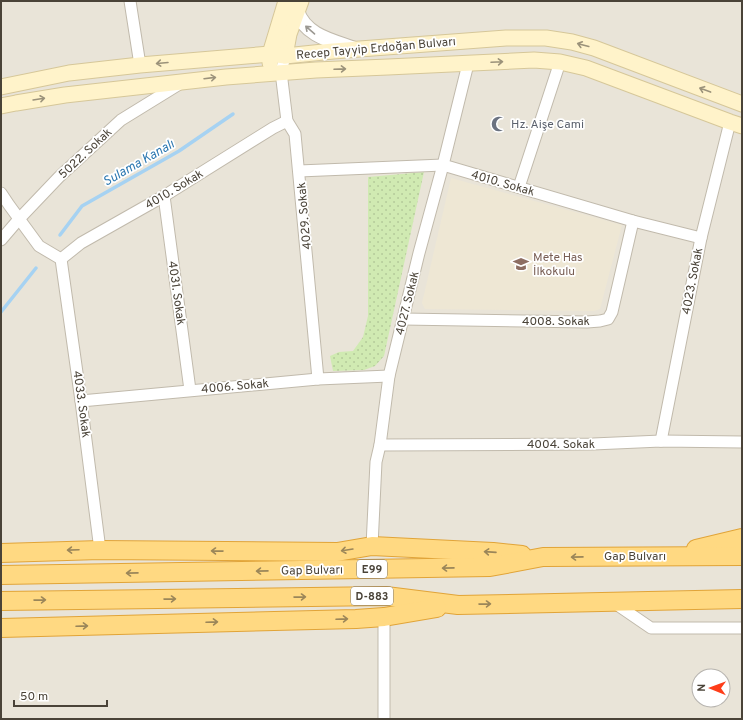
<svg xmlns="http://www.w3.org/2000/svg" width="743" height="720" font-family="Overpass,sans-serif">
	<defs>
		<pattern id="grass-dots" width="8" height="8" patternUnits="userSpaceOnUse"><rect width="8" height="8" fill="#d0eab2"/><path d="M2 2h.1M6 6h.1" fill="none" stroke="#b4ca9a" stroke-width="1.8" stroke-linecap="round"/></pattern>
	</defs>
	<rect width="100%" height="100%" fill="#f5f2ea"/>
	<path fill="#e9e4d8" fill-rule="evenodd" d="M1 1H742V719H1ZM699 676H723V700H699Z"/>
	<path fill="#eee7d4" d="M451 178 622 225 600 309 594 311 425 309 422 303Z"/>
	<path fill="url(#grass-dots)" d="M424 172 384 356 375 366 364 370 333 371 330 356 339 352 353 351 363 337 368 316V177Z"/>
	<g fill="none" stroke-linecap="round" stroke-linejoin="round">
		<g stroke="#a6d2f2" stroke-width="3.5">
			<path d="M60 235 82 206 179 151 233 114"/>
			<path d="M1 312 36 268"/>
		</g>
		<defs>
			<g id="minor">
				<path d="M130 1 140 65"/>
				<path d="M285 56 281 72 287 121 295 134 318 379"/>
				<path d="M299 171 443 165 633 221 701 238"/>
				<path d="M519 187 560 62"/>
				<path d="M1 193 9 205 39 246 61 259"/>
				<path d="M164 196 190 390"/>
				<path d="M1 240 19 219 59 177 121 120 181 83"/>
				<path d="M61 259 81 401 100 550"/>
				<path d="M61 259 81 243 164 196 273 128 287 121"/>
				<path d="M403 319 587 322 600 321 608 319 612 312 633 221"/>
				<path d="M81 401 318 379 389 376"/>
				<path d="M661 441 701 238 730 122"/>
				<path d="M380 445 593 444 661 441 742 442"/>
				<path d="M372 546 376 462 380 445 389 376 419 253 443 165 468 64"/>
				<path d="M613 602 651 628H742"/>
				<path d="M384 719V617"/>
			</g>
			<path id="tertiary" d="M297 11C305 36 333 41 355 49"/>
			<g id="secondary">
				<path d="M285 56 289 34 301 1"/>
				<path d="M270 63V54L286 1"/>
				<path d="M1 87 69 73 140 65 270 54 285 56 333 51 506 38H546L572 42 594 48 742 104"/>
				<path d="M1 106 16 103 65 95 226 77 316 70 388 67 534 60 560 62 586 68 730 122 742 126"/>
			</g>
			<g id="trunk">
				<path d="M696 549 742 538"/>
				<path d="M1 553 100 550 337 552 372 546 493 552 522 555"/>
				<path d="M1 575 490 567 543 557 742 556"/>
				<path d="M1 601 386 596 458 605 742 599"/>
				<path d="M1 628 356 619 384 617 437 608"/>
			</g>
		</defs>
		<use href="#minor" stroke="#c1baac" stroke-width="13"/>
		<use href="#tertiary" stroke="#c1baac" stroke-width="16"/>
		<use href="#secondary" stroke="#d6c799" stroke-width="17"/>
		<use href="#trunk" stroke="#e1a438" stroke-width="20"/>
		<use href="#minor" stroke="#fff" stroke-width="11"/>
		<use href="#tertiary" stroke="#fff" stroke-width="14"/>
		<use href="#secondary" stroke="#fff3ca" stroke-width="15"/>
		<use href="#trunk" stroke="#ffd982" stroke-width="18"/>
	</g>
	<defs><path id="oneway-shaft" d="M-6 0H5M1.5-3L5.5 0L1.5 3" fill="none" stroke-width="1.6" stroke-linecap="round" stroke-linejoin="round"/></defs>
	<use stroke="#9b9892" href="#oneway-shaft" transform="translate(310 30) rotate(-139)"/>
	<g stroke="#9b927a">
		<use href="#oneway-shaft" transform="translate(583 45) rotate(-165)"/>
		<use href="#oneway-shaft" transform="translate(497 62) rotate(-3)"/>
		<use href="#oneway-shaft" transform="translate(162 63) rotate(175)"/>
		<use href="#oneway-shaft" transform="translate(340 69) rotate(-2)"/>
		<use href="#oneway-shaft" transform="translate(210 78) rotate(-7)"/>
		<use href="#oneway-shaft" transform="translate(705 90) rotate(-160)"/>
		<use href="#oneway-shaft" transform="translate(39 99) rotate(-9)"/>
	</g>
	<g stroke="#9b8659">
		<use href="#oneway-shaft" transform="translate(73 550) rotate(178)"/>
		<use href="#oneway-shaft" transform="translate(347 550) rotate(171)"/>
		<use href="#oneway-shaft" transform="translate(217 551) rotate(-179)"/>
		<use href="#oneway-shaft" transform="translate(490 552) rotate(-176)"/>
		<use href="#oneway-shaft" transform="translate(577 557) rotate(179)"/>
		<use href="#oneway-shaft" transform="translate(448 568) rotate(179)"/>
		<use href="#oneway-shaft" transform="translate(262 571) rotate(179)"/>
		<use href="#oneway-shaft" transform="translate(132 573) rotate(179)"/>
		<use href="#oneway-shaft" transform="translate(300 597) rotate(-1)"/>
		<use href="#oneway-shaft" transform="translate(170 599) rotate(-1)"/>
		<use href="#oneway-shaft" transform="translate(40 600) rotate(-1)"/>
		<use href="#oneway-shaft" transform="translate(485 604) rotate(-1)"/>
		<use href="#oneway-shaft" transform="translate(342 619) rotate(-2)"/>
		<use href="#oneway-shaft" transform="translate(212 622) rotate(-2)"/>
		<use href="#oneway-shaft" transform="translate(82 626) rotate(-2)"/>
	</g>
	<defs>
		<symbol id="mosque-bare" viewBox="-9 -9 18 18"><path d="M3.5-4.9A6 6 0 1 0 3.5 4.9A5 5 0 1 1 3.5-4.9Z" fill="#6b7280" stroke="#fff" stroke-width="2.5" paint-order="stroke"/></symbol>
		<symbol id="school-bare" viewBox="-9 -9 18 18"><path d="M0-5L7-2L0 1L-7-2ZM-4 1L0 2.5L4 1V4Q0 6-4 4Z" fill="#8d6e63" stroke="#fff" stroke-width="2.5" paint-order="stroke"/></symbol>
	</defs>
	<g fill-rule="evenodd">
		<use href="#mosque-bare" x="488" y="113" width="22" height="22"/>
		<use href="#school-bare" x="510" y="253" width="22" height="22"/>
	</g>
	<g text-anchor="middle" stroke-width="3.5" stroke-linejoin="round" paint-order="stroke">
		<g fill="#fff" stroke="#807b74" stroke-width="1">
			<rect x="357" y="560" width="30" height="18" rx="3"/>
			<rect x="351" y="587" width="42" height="18" rx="3"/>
		</g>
		<g font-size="11" font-weight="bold" fill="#4a4338">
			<text x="372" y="573">E99</text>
			<text x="372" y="600">D-883</text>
		</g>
		<g font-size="12" fill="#4a4338" stroke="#fff">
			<text transform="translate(376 48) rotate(-5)" y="4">Recep Tayyip Erdoğan Bulvarı</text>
			<text transform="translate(85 153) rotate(-43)" y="4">5022. Sokak</text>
			<text transform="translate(503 183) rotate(16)" y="4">4010. Sokak</text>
			<text transform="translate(174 189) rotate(-31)" y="4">4010. Sokak</text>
			<text transform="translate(304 216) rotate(-95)" y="4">4029. Sokak</text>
			<text transform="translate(692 281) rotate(-79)" y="4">4023. Sokak</text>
			<text transform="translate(177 293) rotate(82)" y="4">4031. Sokak</text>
			<text transform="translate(407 303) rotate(-76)" y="4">4027. Sokak</text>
			<text x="556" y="325">4008. Sokak</text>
			<text transform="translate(235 386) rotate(-5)" y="4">4006. Sokak</text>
			<text transform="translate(82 404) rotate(82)" y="4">4033. Sokak</text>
			<text x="561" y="448">4004. Sokak</text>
			<text x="635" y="560">Gap Bulvarı</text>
			<text transform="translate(312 570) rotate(-1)" y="4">Gap Bulvarı</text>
		</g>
		<g font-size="12" fill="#5b616d" stroke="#fff" text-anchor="start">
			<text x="511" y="128">Hz. Aişe Cami</text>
		</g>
		<g font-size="12" fill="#785e54" stroke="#fff" text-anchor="start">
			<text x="533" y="261">Mete Has<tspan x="533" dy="14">İlkokulu</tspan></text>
		</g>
		<g font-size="13" font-style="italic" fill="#2c78b1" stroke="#fff">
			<text transform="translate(138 162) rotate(-30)" y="5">Sulama Kanalı</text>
		</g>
	</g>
	<rect width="743" height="720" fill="none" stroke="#4a4338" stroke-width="4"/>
	<g transform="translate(711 688) rotate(271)"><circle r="19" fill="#ffffff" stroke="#b7b4af"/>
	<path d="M0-3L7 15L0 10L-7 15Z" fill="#fe3d19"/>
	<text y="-6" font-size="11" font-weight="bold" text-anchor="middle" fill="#4a4338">N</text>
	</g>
	<path d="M14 700v6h93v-6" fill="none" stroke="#4a4338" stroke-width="2"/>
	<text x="20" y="700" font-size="12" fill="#4a4338" stroke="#ffffff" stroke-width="3" paint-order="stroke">50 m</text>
</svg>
